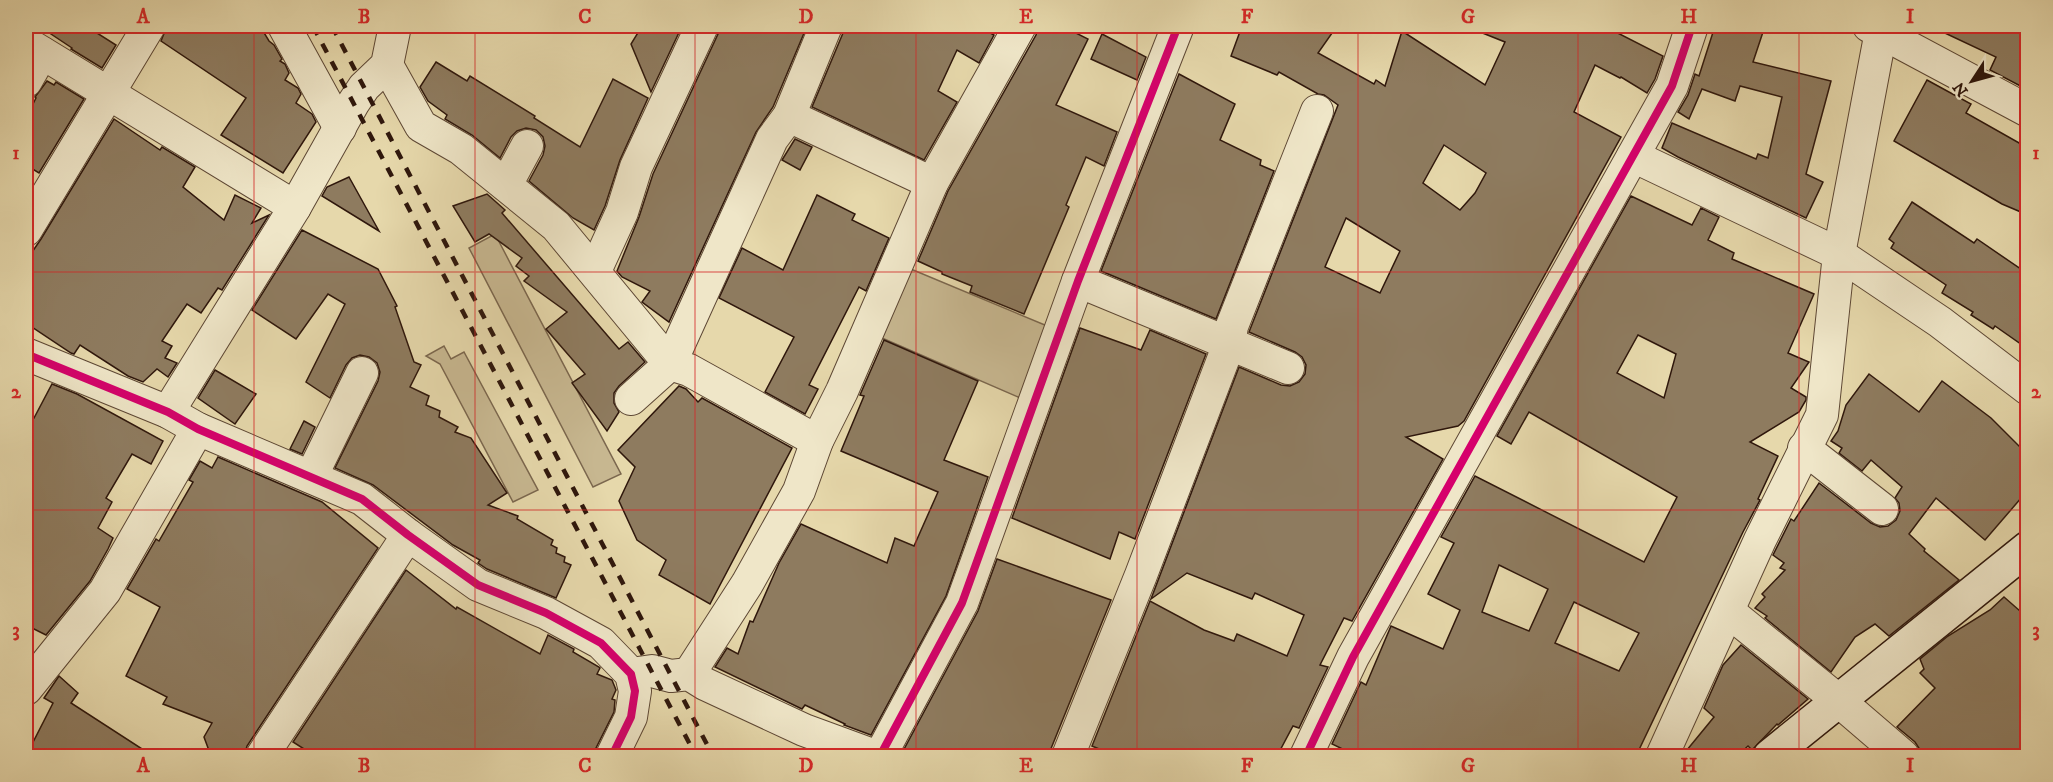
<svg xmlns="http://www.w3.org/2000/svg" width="2053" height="782" font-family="'IM FELL DW Pica',serif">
	<rect width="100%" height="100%" fill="#e6d8ab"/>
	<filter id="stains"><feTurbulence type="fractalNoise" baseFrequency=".00333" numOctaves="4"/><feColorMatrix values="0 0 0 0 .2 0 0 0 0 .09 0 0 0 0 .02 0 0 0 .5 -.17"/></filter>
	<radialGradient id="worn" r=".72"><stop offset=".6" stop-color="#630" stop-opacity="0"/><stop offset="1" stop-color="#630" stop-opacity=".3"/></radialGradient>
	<g fill="#c7b790" stroke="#7b674e" stroke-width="1.5">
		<path d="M495 234 621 474 593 487 469 248Z"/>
		<path d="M906 267 1052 328 1025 400 875 335Z"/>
		<path d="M444 346 451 359 464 352 538 490 513 502 440 364 426 356Z"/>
	</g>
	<g fill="#8e7b5f" stroke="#2f170c" stroke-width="1.5" fill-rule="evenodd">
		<path d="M39 26H86L116 45 102 68 71 49 72 48Z"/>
		<path d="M167 26H260L269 41 274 45 282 59 280 61 285 64 289 73 285 80 298 88 301 94 296 103 312 114 316 122 283 173 221 135 246 98 161 41Z"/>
		<path d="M642 26H682L651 92 631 44Z"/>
		<path d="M720 26H807L773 107 756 132 669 322 642 302 650 291 622 277 617 271 639 217 653 174 718 34Z"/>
		<path d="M844 26H978L994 35 979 63 957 50 938 91 957 102 924 160 812 107 843 33Z"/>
		<path d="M1038 26H1062L1088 39 1056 105 1117 132 1104 166 1086 157 1066 205 1069 207 1024 314 970 292 972 286 942 274V272L918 261 948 191 1036 35Z"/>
		<path d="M1242 26H1337L1318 53 1374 84 1376 80 1385 86 1402 31 1485 85 1505 42 1465 26H1604L1663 56 1655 79 1647 93 1621 77 1620 78 1595 65 1574 112 1621 137 1464 421 1458 426 1406 437 1443 459 1352 621 1344 618 1320 665 1328 667 1299 728 1293 726 1277 756H1116L1092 746 1150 601 1204 630 1234 641 1237 634 1287 656 1304 615 1255 593 1252 599 1187 573 1151 599 1239 367 1281 385 1290 386 1299 382 1305 374 1306 365 1302 357 1295 352 1249 332 1338 105 1324 95 1318 94 1279 72 1277 75 1231 56ZM1444 145 1486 173 1475 193 1460 210 1423 183ZM1346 218 1400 251 1380 293 1325 267Z"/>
		<path d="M1715 26H1765L1753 62 1831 81 1806 174 1823 182 1806 218 1678 157 1662 148 1672 123 1756 159 1758 154 1768 158 1782 97 1740 86 1735 101 1702 89 1689 119 1678 112 1688 95 1695 74 1699 76Z"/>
		<path d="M1930 26H2015L2028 32V90L1990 70 1996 57Z"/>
		<path d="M1102 34 1146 57 1137 80 1091 59Z"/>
		<path d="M436 62 467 81 470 76 535 116 534 118 580 147 613 79 648 98 620 160 605 206 594 230 573 218 529 181 543 155 545 146 543 137 536 130 526 128 517 131 511 137 500 158 472 135 445 119 447 115 428 101 420 87Z"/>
		<path d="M1179 74 1235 104 1220 140 1261 160 1260 165 1274 171 1216 319 1101 271Z"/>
		<path d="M1927 80 1971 104 1966 113 2028 148V215L2002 204 1894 141Z"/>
		<path d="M47 81 54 85 56 82 84 99 39 173 26 165V118L36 98 35 97Z"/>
		<path d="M114 119 160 150 162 147 195 167 183 187 224 220 235 195 261 208 252 223 269 215 222 290 218 288 201 313 187 304 162 341 172 346 165 358 177 363 168 377 157 369 143 382 128 376 80 345 74 354 71 353 26 323V261L41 239Z"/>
		<path d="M795 139 812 147 800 170 782 160Z"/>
		<path d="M349 177 379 231 322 196 327 187Z"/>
		<path d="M487 194 505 210 502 213 619 349 628 342 645 362 619 386 614 393V403L619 412 607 431 572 383 585 374 546 329 567 312 524 281 529 276 516 266 522 258 489 234 475 242 453 206Z"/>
		<path d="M817 195 855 214 852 220 889 238 866 291 859 287 809 385 818 389 805 414 765 392 794 337 719 298 742 248 783 270Z"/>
		<path d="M1631 196 1692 225 1701 208 1719 217 1708 240 1734 253 1732 259 1814 294 1788 353 1809 362 1791 388 1806 397V400L1799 412 1750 442 1778 456 1758 499 1760 500 1743 532 1636 756H1357L1332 744 1361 682 1366 685 1391 626 1443 649 1460 610 1428 594 1454 543 1441 537 1475 476 1644 562 1677 497 1529 412 1511 444 1497 436ZM1638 335 1676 354 1664 398 1617 373ZM1499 565 1548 589 1529 631 1482 612ZM1574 602 1639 633 1619 671 1555 643Z"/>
		<path d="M1912 202 1974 243 1977 239 2028 274V349L1995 326 1993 329 1971 315 1973 312 1942 293 1946 285 1891 248 1894 243 1889 239Z"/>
		<path d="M302 230 378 269 397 306 395 307 414 362 421 365 410 387 429 396 426 405 440 411 439 417 458 427 455 432 471 438 507 493 488 505 518 516 517 519 553 540 551 545 557 548 556 553 565 557 564 562 571 565 556 598 487 569 478 563 480 560 453 545 373 485 335 468 378 381 380 372 377 363 369 357 360 355 352 358 346 365 330 398 306 382 345 304 328 294 296 339 252 310Z"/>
		<path d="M1080 328 1141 350 1150 330 1206 354 1135 539 1119 532 1110 559 1012 518Z"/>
		<path d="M884 340 978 381 944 460 988 477 946 596 871 735 844 725 845 724 805 705 802 709 715 667 727 648 738 654 750 621 753 622 779 563 801 524 887 563 895 538 914 546 938 492 841 451 864 396 860 395Z"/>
		<path d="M215 370 256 394 235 424 198 398Z"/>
		<path d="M1869 374 1919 412 1942 381 1991 418 2028 455V490L1985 540 1936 498 1909 534 1925 549 1924 551 1959 580 1889 636 1875 624 1855 637 1831 672 1765 618 1767 616 1755 608 1765 597 1762 594 1785 570 1780 568 1784 563 1773 555 1791 519 1794 521 1819 483 1871 523 1880 527 1888 526 1896 520 1900 511 1899 503 1895 498 1902 487 1871 460 1862 471 1839 453 1842 448 1831 441 1838 431 1846 405Z"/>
		<path d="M52 384 77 394 163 441 151 464 132 454 106 498 112 502 98 528 113 538 108 549 90 581 46 635 26 625V414L34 418Z"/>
		<path d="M679 386 686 389 698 402 702 398 792 448 710 604 659 575 666 560 637 540 619 501 635 467 618 450Z"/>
		<path d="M304 421 315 427 302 454 290 449Z"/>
		<path d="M218 457 322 502 378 548 247 746 244 756H211L204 737 212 723 163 704 167 697 126 676 160 607 127 589 156 539 159 541 193 482 189 480 200 461 212 468Z"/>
		<path d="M997 559 1111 600 1048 756H912L902 753 978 611Z"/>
		<path d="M406 570 456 609 457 607 540 654 548 635 574 649 573 652 599 667 600 668 597 674 612 680 616 690 612 699 615 700 614 712 596 748 594 756H315L293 742Z"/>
		<path d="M2004 597 2028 618V756H1924L1915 742 1897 727 1935 688 1920 673 1924 669 1920 659 1948 636 1990 610Z"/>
		<path d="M1741 645 1808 699 1778 725 1777 724 1752 750 1748 746 1737 756H1682L1714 717 1704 708 1723 665Z"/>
		<path d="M59 676 78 693 71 703 153 756H26L53 703 44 698Z"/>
	</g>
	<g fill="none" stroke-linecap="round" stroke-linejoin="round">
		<defs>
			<g id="street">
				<path d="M284 26 340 128"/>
				<path d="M1869 26 2028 111"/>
				<path d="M26 43 295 207"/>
				<path d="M387 65 421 126 461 149 556 226 670 364 689 370 817 441"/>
				<path d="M26 81 42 53"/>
				<path d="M789 116 932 183"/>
				<path d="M1633 156 1839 254 1940 322 2028 389"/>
				<path d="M506 185 527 146"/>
				<path d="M26 230 149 26"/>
				<path d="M595 271 622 212 636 167 702 26"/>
				<path d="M1078 281 1288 368"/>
				<path d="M26 354 168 412 198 429 362 499 408 535 478 585 546 613 601 643 631 674 635 691 631 717 612 756"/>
				<path d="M631 399 670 364 772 139 789 116 826 26"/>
				<path d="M168 412 295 207 354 102 364 87 387 65 395 26"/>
				<path d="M1804 448 1882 509"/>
				<path d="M311 477 362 373"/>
				<path d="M1729 612 1839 701 1903 756"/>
				<path d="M631 674 652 671 671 676 689 674 705 684 804 730 875 756"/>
				<path d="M689 674 747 584 799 491 817 441 842 391 932 183 1020 26"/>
				<path d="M26 689 105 591 198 429"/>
				<path d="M262 756 408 535"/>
				<path d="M880 756 962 603 1078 281 1178 26"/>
				<path d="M1068 756 1141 575 1229 344 1232 326 1317 111"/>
				<path d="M1306 756 1353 657 1672 86 1692 26"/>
				<path d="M1662 756 1760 540 1822 415 1839 254 1882 26"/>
			</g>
			<path id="secondary" d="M1770 756 2028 548"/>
		</defs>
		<use href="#street" stroke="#5d4734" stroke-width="34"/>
		<use href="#secondary" stroke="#2f170c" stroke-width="36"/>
		<use href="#street" stroke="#efe6c8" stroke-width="32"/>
		<use href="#secondary" stroke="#efe6c8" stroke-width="33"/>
		<g stroke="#2f170c" stroke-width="4.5" stroke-dasharray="10 10" stroke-linecap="butt">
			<path d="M313 26 696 756"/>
			<path d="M332 26 713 756"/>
		</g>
		<defs>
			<g id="cycleway">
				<path d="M26 354 168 412 198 429 362 499 408 535 478 585 546 613 601 643 631 674 635 691 631 717 612 756"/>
				<path d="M880 756 962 603 1078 281 1178 26"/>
				<path d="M1306 756 1353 657 1672 86 1692 26"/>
			</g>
		</defs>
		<use href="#cycleway" stroke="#efe6c8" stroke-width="11"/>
		<use href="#cycleway" stroke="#d6006c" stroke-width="8"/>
	</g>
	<path fill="none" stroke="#d62828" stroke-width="1.5" stroke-opacity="0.55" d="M254 26V756M475 26V756M695 26V756M916 26V756M1137 26V756M1358 26V756M1578 26V756M1799 26V756M26 272H2028M26 510H2028"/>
	<rect width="2053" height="782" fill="none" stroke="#e6d8ab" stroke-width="66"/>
	<g transform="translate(1972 81) rotate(234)" stroke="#efe6c8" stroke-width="4.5" paint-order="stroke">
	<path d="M0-4.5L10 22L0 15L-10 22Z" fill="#2f170c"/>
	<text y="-9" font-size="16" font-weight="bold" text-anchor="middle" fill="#2f170c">N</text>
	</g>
	<rect x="33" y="33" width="1987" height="716" fill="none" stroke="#d62828" stroke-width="2"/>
	<g font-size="20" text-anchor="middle" font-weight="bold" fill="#d62828">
		<text x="143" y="23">A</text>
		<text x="364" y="23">B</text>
		<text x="585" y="23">C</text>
		<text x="806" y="23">D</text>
		<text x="1026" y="23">E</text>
		<text x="1247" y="23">F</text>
		<text x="1468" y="23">G</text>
		<text x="1689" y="23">H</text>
		<text x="1910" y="23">I</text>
		<text x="16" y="159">1</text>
		<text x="2036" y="159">1</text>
		<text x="16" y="398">2</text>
		<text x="2036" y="398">2</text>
		<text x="16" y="636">3</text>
		<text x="2036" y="636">3</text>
		<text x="143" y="772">A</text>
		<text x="364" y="772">B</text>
		<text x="585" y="772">C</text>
		<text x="806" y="772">D</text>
		<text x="1026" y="772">E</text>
		<text x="1247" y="772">F</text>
		<text x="1468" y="772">G</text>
		<text x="1689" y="772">H</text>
		<text x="1910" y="772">I</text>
	</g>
	<rect width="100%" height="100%" filter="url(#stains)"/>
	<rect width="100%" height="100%" fill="url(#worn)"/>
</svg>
